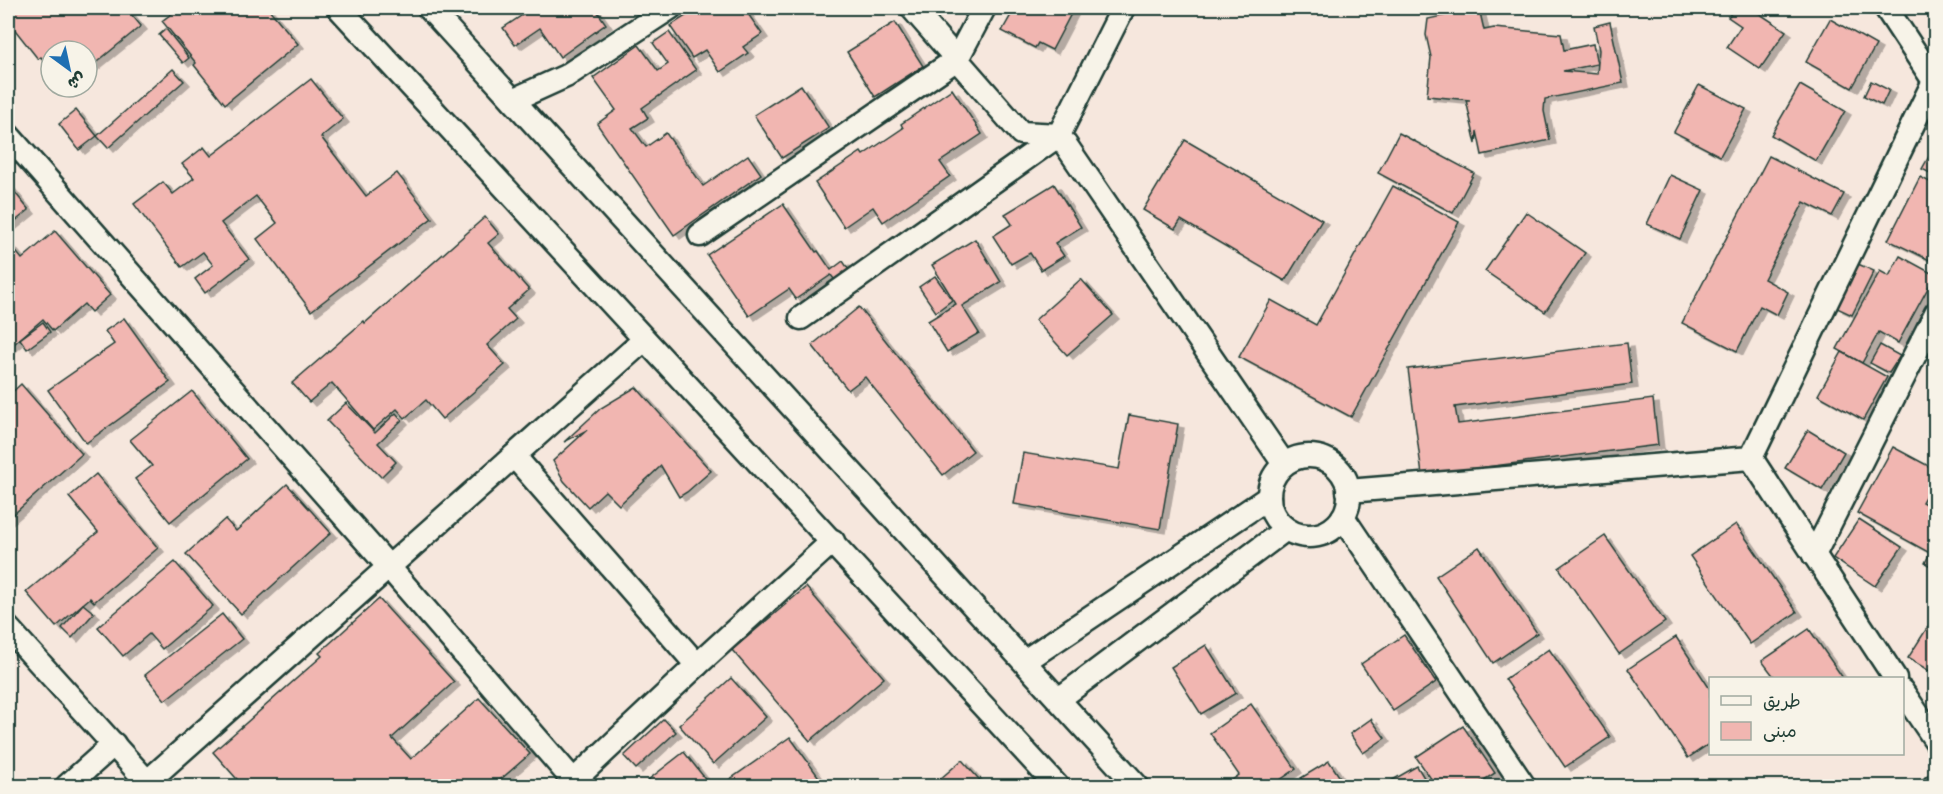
<svg xmlns="http://www.w3.org/2000/svg" width="1943" height="794" font-family="'Shantell Sans','Playpen Sans Arabic',sans-serif">
	<defs>
		<filter id="shadow"><feDropShadow dx="6" dy="4" stdDeviation="0" flood-color="#0004"/></filter>
	</defs>
	<rect width="100%" height="100%" fill="#f6e7dd"/>
	<filter id="ink" filterUnits="userSpaceOnUse"><feTurbulence type="fractalNoise" baseFrequency=".0167" numOctaves="2"/><feDisplacementMap in="SourceGraphic" scale="12" xChannelSelector="R" yChannelSelector="G"/><feConvolveMatrix kernelMatrix="1 2 1 2 8 2 1 2 1" color-interpolation-filters="sRGB"/></filter>
	<g filter="url(#ink)">
		<g fill="#f1b6b1" stroke="#1f3d34" stroke-width="1.5" filter="url(#shadow)">
			<path d="M8 8H126L141 26 87 70V51H51V69L41 57 38 59 8 21Z"/>
			<path d="M179 8H268L298 44 225 104 194 65 196 63 162 21Z"/>
			<path d="M533 8H595L606 24 560 57 540 28 515 45 503 28Z"/>
			<path d="M698 8H744L762 34 743 47 748 53 720 72 705 50 692 58 670 26Z"/>
			<path d="M1015 8H1074L1052 50 1038 43 1035 48 1002 31Z"/>
			<path d="M1479 8 1484 30 1494 28 1561 34 1564 50 1593 44 1597 64 1563 71 1597 74 1599 50 1594 26 1610 22 1623 83 1545 99 1544 111 1550 140 1482 155 1477 131 1476 144 1466 100H1470L1427 96 1431 57 1426 35 1428 19Z"/>
			<path d="M1735 8H1751L1786 31 1760 69 1727 47 1741 26 1728 17Z"/>
			<path d="M1830 19 1876 45 1852 88 1806 62Z"/>
			<path d="M895 22 923 66 875 97 847 52Z"/>
			<path d="M166 29 189 58 183 63 159 35Z"/>
			<path d="M669 32 696 70 642 108 648 118 632 128 646 147 666 133 703 186 748 155 761 174 674 235 597 124 616 110 593 78 639 45 658 71 668 64 653 43Z"/>
			<path d="M173 69 184 81 108 148 97 136Z"/>
			<path d="M311 79 343 119 321 137 366 196 397 173 432 218 311 311 257 239 277 223 256 196 221 223 249 259 205 293 195 279 213 265 203 252 182 267 134 204 163 182 173 194 194 178 182 164 204 147 211 156Z"/>
			<path d="M1871 81 1889 90 1882 105 1864 96Z"/>
			<path d="M801 85 829 128 782 158 754 115Z"/>
			<path d="M1699 85 1746 109 1720 156 1674 132Z"/>
			<path d="M1800 85 1845 111 1816 161 1771 135Z"/>
			<path d="M952 89 982 134 940 162 950 176 883 222 873 207 844 227 815 183 861 152 863 155 903 128 901 124Z"/>
			<path d="M76 110 97 136 79 150 59 124Z"/>
			<path d="M1399 133 1474 173 1453 213 1378 173Z"/>
			<path d="M1185 140 1322 220 1285 281 1181 220 1175 229 1143 210Z"/>
			<path d="M1936 144V176L1922 169Z"/>
			<path d="M1769 156 1844 194 1832 216 1804 202 1764 279 1788 292 1777 315 1760 306 1737 351 1682 323Z"/>
			<path d="M1670 175 1703 190 1680 239 1647 224Z"/>
			<path d="M1920 177 1936 185V263L1888 240Z"/>
			<path d="M8 184 29 210 8 227Z"/>
			<path d="M1054 184 1081 227 1055 243 1064 256 1041 270 1030 253 1011 264 993 236 1012 224 1005 214Z"/>
			<path d="M1393 186 1459 222 1351 417 1239 357 1271 300 1316 325Z"/>
			<path d="M783 204 816 252 818 251 831 270 843 261 851 273 837 283 831 275 796 299 789 289 749 316 707 255Z"/>
			<path d="M1526 212 1585 253 1545 312 1485 271Z"/>
			<path d="M485 217 499 234 488 243 529 290 507 309 516 319 487 345 505 365 442 419 426 400 405 418 397 409 373 430 332 383 309 402 292 383 364 321 365 323Z"/>
			<path d="M55 231 110 295 91 312 84 304 53 331 43 319 8 349V244L9 243 22 259Z"/>
			<path d="M975 239 1001 282 962 306 979 333 947 352 928 321 956 304 932 265Z"/>
			<path d="M1900 256 1935 275 1898 343 1879 332 1862 363 1837 349 1880 271 1889 276Z"/>
			<path d="M1858 264 1874 271 1852 315 1837 308Z"/>
			<path d="M935 276 952 300 936 312 919 287Z"/>
			<path d="M1081 279 1113 315 1067 355 1035 320Z"/>
			<path d="M859 307 973 451 943 475 865 377 848 390 812 345Z"/>
			<path d="M124 318 170 382 86 443 48 390 114 344 105 331Z"/>
			<path d="M43 322 50 332 27 349 20 339Z"/>
			<path d="M1627 343 1632 384 1455 407 1458 424 1653 399 1658 445 1422 475 1408 369Z"/>
			<path d="M1880 345 1900 356 1889 373 1870 363Z"/>
			<path d="M1842 352 1887 377 1863 420 1818 395Z"/>
			<path d="M21 384 82 454 8 519V396Z"/>
			<path d="M636 387 711 471 687 492 679 497 661 466 619 505 605 491 588 507 564 481 553 461 587 430 564 442 601 408Z"/>
			<path d="M192 391 247 459 170 522 135 479 152 466 130 440Z"/>
			<path d="M346 403 375 433 396 413 402 420 378 443 396 462 381 477 327 421Z"/>
			<path d="M1129 415 1178 424 1160 529 1014 504 1023 453 1119 469Z"/>
			<path d="M1808 430 1844 452 1822 490 1785 468Z"/>
			<path d="M1893 447 1936 470V477L1922 502 1936 510V569L1925 563 1930 553 1857 513Z"/>
			<path d="M96 474 158 548 94 602 90 598 56 627 26 592 98 532 69 497Z"/>
			<path d="M287 484 331 533 241 614 186 554 225 519 236 531Z"/>
			<path d="M1859 519 1902 547 1875 586 1833 558Z"/>
			<path d="M1736 524 1797 612 1750 644 1690 556Z"/>
			<path d="M1605 536 1665 622 1619 654 1559 568Z"/>
			<path d="M1479 547 1537 633 1493 663 1436 576Z"/>
			<path d="M175 562 213 606 162 649 149 634 123 656 98 627Z"/>
			<path d="M806 587 884 678 810 741 732 650Z"/>
			<path d="M379 599 454 682 392 738 411 759 479 698 530 754 493 786H243L213 752 322 656 319 653Z"/>
			<path d="M83 604 94 613 72 638 62 628Z"/>
			<path d="M222 614 242 639 165 700 145 675Z"/>
			<path d="M1936 614V675L1908 658Z"/>
			<path d="M1809 629 1843 678H1775L1762 661Z"/>
			<path d="M1404 635 1436 682 1393 711 1361 664Z"/>
			<path d="M1676 637 1710 689V743L1688 758 1628 669Z"/>
			<path d="M1206 645 1236 693 1201 714 1171 667Z"/>
			<path d="M1549 649 1610 737 1565 767 1505 679Z"/>
			<path d="M731 678 766 717 713 764 679 725Z"/>
			<path d="M1251 704 1296 769 1271 786H1226L1225 785 1239 775 1210 733Z"/>
			<path d="M664 719 676 732 636 769 624 756Z"/>
			<path d="M1371 719 1385 738 1363 753 1350 734Z"/>
			<path d="M1463 726 1495 773 1475 786H1446L1444 783 1436 786 1416 757Z"/>
			<path d="M790 737 823 783 818 786H734L729 780Z"/>
			<path d="M684 752 711 786H654L648 780Z"/>
			<path d="M962 760 985 786H932Z"/>
			<path d="M1329 761 1343 782 1336 786H1306L1301 778Z"/>
			<path d="M1417 766 1429 786H1385L1384 785Z"/>
		</g>
		<g fill="none" stroke-linecap="round" stroke-linejoin="round">
			<defs>
				<g id="street">
					<path d="M339 8C578 268 819 526 1057 786"/>
					<path d="M429 8 1137 786"/>
					<path d="M912 8 1021 133 1059 135"/>
					<path d="M1123 8 1059 135 1284 464"/>
					<path d="M513 100 566 76 670 8"/>
					<path d="M8 135 388 566 578 786"/>
					<path d="M700 235 957 59 984 8"/>
					<path d="M801 318 1059 135"/>
					<path d="M514 456 697 665"/>
					<circle cx="1309" cy="496" r="40"/>
					<path d="M1751 458 1895 678"/>
					<path d="M1348 491 1751 458 1934 81 1886 8"/>
					<path d="M1343 517 1524 786"/>
					<path d="M1814 555 1936 313"/>
					<path d="M8 628 151 786"/>
					<path d="M1025 661 1269 497"/>
					<path d="M1902 691 1936 741"/>
					<path d="M1059 699 1286 529"/>
					<path d="M147 782 644 340"/>
					<path d="M67 786 114 744"/>
					<path d="M568 786 697 665 833 541"/>
					<path d="M1934 786H1936"/>
				</g>
			</defs>
			<use href="#street" stroke="#1f3d34" stroke-width="27"/>
			<use href="#street" stroke="#f7f3e8" stroke-width="22"/>
		</g>
	</g>
	<rect width="1943" height="794" fill="none" stroke="#f7f3e8" stroke-width="30"/>
	<rect x="15" y="15" width="1913" height="764" fill="none" stroke="#1f3d34" stroke-width="2" filter="url(#ink)"/>
	<rect x="1709" y="677" width="195" height="78" fill="#f7f3e8" stroke="#a1aaa0" stroke-width="1.5"/>
	<rect x="1721" y="696" width="30" height="9" fill="#f7f3e8" stroke="#a1aaa0" stroke-width="1.5"/>
	<text x="1763" y="707" font-size="18" fill="#1f3d34">طريق</text>
	<rect x="1721" y="722" width="30" height="18" fill="#f1b6b1" stroke="#a1aaa0" stroke-width="1.5"/>
	<text x="1763" y="737" font-size="18" fill="#1f3d34">مبنى</text>
	<g transform="translate(69 69) rotate(147)"><circle r="28" fill="#f7f3e8" stroke="#a1aaa0" stroke-width="1.5"/>
	<path d="M0-4.5L10 22L0 15L-10 22Z" fill="#1f6fb2"/>
	<text y="-9" font-size="16" font-weight="bold" text-anchor="middle" fill="#1f3d34">ش</text>
	</g>
</svg>
